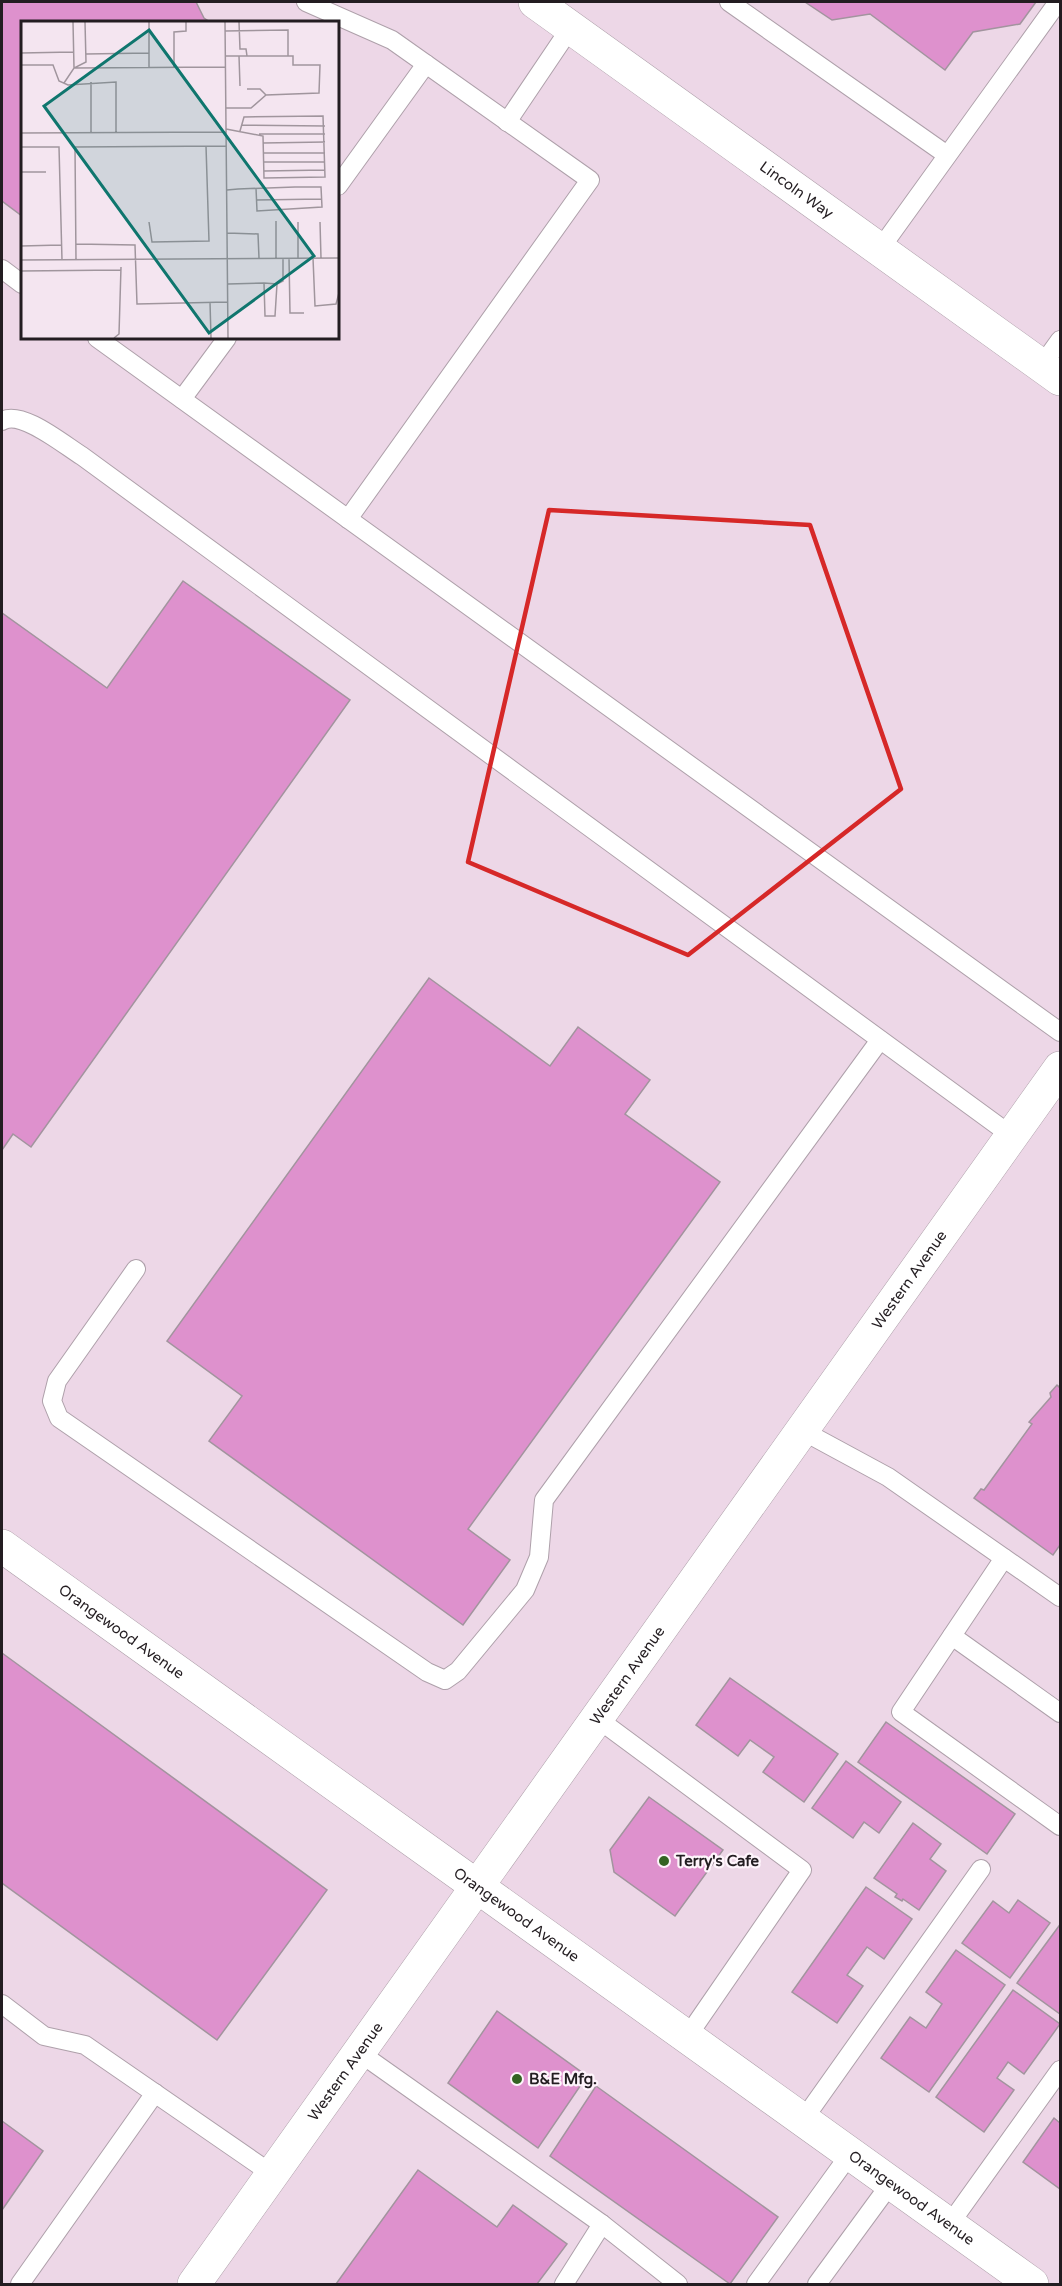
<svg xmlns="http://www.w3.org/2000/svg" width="1062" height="2286" font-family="'Varela Round',sans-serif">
	<rect width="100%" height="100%" fill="#f4e5f0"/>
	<path fill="#edd7e7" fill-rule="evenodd" d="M2 2H1060V2284H2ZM22 22H338V338H22Z"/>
	<g fill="#de91cd" stroke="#a2949e" stroke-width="1.5">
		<path d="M2 2H196L204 18 210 22H22V216L2 201Z"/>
		<path d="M805 2H1036L1020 24 973 32 945 70 870 14 832 20Z"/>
		<path d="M183 581 350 700 31 1147 13 1134 2 1150V613L107 688Z"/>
		<path d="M429 978 550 1066 578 1027 650 1080 625 1114 720 1182 468 1529 510 1560 463 1625 209 1441 242 1396 167 1341Z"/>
		<path d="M1060 1384V1545L1053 1555 974 1498 981 1489 984 1490 1032 1424 1029 1422 1051 1397 1050 1393 1057 1385 1059 1387Z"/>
		<path d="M2 1653 327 1890 217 2040 2 1883Z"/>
		<path d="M730 1678 838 1754 804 1802 763 1772 774 1757 750 1740 738 1756 696 1725Z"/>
		<path d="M886 1722 1015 1814 987 1854 858 1762Z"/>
		<path d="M846 1761 901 1802 879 1833 864 1822 853 1838 812 1808Z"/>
		<path d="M649 1797 723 1850 675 1916 614 1872 610 1850Z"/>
		<path d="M913 1823 941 1844 930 1859 946 1871 919 1910 903 1899 902 1901 895 1897 897 1894 874 1878Z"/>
		<path d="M866 1887 912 1919 884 1959 867 1947 847 1975 863 1986 837 2023 792 1992Z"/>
		<path d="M1018 1900 1050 1923 1010 1978 962 1943 993 1901 1009 1913Z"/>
		<path d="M1059 1926 1060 1927V2014L1017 1983Z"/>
		<path d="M956 1950 1005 1985 929 2092 881 2058 910 2017 926 2028 942 2004 926 1992Z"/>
		<path d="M1013 1990 1060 2024 1024 2074 1008 2062 997 2078 1014 2090 984 2132 936 2097Z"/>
		<path d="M497 2011 587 2076 538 2148 448 2083Z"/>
		<path d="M596 2086 778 2217 730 2284 550 2156Z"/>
		<path d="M1054 2118 1060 2123V2189L1023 2162Z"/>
		<path d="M2 2121 43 2151 2 2210Z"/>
		<path d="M418 2170 497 2227 513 2205 567 2244 537 2284H336Z"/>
	</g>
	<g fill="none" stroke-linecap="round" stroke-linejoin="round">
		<defs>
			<g id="service">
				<path d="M306 2 392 40 590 180 348 519"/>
				<path d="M729 2 947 155"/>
				<path d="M507 122 571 27"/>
				<path d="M338 186 426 64"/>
				<path d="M880 249 1058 2"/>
				<path d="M2 269 22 284"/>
				<path d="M97 338 1060 1032"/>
				<path d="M1042 365 1060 340"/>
				<path d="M182 399 227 338"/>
				<path d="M2 421C21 409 64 445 82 456L1012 1136"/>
				<path d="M136 1269 57 1381 52 1401 59 1418 427 1672 445 1680 458 1671 525 1590 539 1557 544 1500 880 1040"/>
				<path d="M803 1431 888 1477 1060 1597"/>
				<path d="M1004 1558 901 1712 1060 1826"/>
				<path d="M952 1636 1060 1713"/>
				<path d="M598 1719 802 1870 687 2037"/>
				<path d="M2 2004 44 2036 85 2045 272 2174"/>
				<path d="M360 2053 602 2224 678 2284"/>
				<path d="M803 2120 981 1869"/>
				<path d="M949 2225 1060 2070"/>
				<path d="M20 2284 155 2093"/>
				<path d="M564 2284 602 2224"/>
				<path d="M756 2284 850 2154"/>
				<path d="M817 2284 891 2183"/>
			</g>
			<g id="minor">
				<path id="s1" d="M535 2 1060 379"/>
			</g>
			<g id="tertiary">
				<path id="s2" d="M2 1546 1032 2284"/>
				<path id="s3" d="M194 2284 1060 1068"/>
			</g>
		</defs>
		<use href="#service" stroke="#aea0aa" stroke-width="20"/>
		<use href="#minor" stroke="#aea0aa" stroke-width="34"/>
		<use href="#tertiary" stroke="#aea0aa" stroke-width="34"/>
		<use href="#service" stroke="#fff" stroke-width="18"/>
		<use href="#minor" stroke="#fff" stroke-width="33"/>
		<use href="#tertiary" stroke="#fff" stroke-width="33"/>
	</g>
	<path fill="none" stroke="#d62828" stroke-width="4.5" stroke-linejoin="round" d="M549 510 810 525 901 789 688 955 468 862Z"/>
	<g fill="#346323" stroke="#fef4fb" stroke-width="2">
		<circle cx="664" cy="1861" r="6"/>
		<circle cx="517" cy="2079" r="6"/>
	</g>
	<g text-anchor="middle" stroke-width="4.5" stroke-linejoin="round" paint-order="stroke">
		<g font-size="15" fill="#231d21" stroke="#fef4fb">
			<text dy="5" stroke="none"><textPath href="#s1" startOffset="322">Lincoln Way</textPath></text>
			<text dy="5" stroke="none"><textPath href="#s3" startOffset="1233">Western Avenue</textPath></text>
			<text dy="5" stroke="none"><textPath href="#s2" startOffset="147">Orangewood Avenue</textPath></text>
			<text dy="5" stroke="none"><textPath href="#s3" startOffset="747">Western Avenue</textPath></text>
			<text dy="5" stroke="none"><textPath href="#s2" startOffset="633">Orangewood Avenue</textPath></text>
			<text dy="5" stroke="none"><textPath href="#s3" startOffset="261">Western Avenue</textPath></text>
			<text dy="5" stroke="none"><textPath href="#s2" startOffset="1119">Orangewood Avenue</textPath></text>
		</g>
		<g font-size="15" font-weight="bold" fill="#231d21" stroke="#fef4fb" text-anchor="start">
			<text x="676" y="1866">Terry's Cafe</text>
			<text x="529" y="2084">B&amp;E Mfg.</text>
		</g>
	</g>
	<g transform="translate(21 21)">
		<rect width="318" height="318" fill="#f4e5f0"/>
		<path fill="none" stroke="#a0959d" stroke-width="1.5" d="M52 1 53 47M128 1V47M204 1 207 317M218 1 219 28H225L226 35M204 10 267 9V35M0 32 52 31M65 33 128 32M204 35H272V44H299L298 72 245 74 230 87H205M218 35 219 65M0 44H32L38 60 47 64 95 61V112M153 46V11L165 10V1M53 47 204 46M43 62 53 47 65 41 64 1M226 68H239L245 74M221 104 304 105M205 108 242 115 243 157 304 156 302 95 223 96 219 110M0 112 205 111M70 112V61M238 113H304M242 122 304 121M0 126H38L41 239M242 132H304M242 141H304M243 150 304 149M0 151H25M206 169 217 168 274 166H300L301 186 236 190 235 167M235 179 301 178M255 200V237M128 201 131 221 188 220 185 125M277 201V237M299 201 300 237M206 212 237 213 238 237M55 223 114 224 116 283 207 281M0 225 40 224M268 237 269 292H283M292 237 294 285 315 283 318 272M0 239 318 237M55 239 54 126 205 125M0 250 100 249M207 263 243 262 256 263 254 295H244L243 262M256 263 262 260V237M189 281 190 317M93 317 98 313 100 246"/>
		<path fill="#0f766e" fill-opacity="0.15" stroke="#0f766e" stroke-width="3" d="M128 9 293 235 188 312 23 85Z"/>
		<rect width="318" height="318" fill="none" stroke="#231d21" stroke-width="3"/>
	</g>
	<rect width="1062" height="2286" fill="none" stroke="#231d21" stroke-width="6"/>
</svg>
